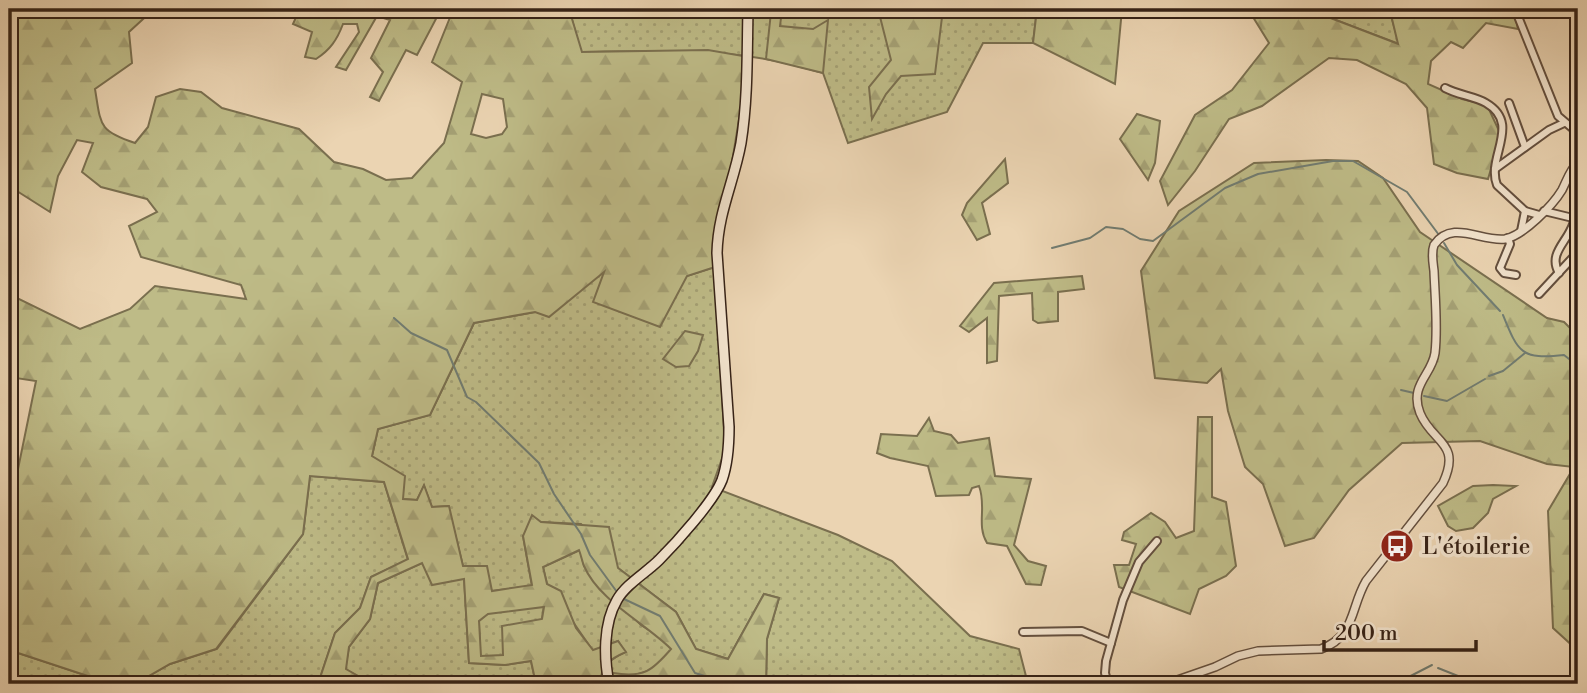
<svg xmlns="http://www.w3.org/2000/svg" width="1587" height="693" font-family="'Libre Bodoni',serif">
	<defs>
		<pattern id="grass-dots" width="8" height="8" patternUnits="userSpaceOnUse" patternTransform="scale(1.75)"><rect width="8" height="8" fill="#bebb87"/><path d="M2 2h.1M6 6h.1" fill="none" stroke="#a4a074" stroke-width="1.8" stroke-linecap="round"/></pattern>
		<pattern id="forest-firs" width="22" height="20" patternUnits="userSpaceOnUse" patternTransform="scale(1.75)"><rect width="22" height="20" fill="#bebb87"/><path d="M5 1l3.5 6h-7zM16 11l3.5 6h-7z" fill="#a4a074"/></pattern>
	</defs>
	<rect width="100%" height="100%" fill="#ebd4b2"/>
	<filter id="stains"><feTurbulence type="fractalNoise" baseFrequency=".00286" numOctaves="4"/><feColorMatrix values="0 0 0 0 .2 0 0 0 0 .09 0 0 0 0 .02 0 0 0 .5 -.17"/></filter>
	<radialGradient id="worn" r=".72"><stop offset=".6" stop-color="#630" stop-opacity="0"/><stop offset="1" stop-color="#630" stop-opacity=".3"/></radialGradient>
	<g fill="url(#grass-dots)" stroke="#7a6f4f" stroke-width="2">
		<path d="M569 9H1037L1033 43H983L947 112 848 143 823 73C804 68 785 62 765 59 704 48 643 51 581 52Z"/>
		<path d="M1307 9H1386L1392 19 1399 44Z"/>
		<path d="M715 267 725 450 712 487 838 535 892 561 970 636 1019 649 1028 684H766L767 639 779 598 764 594 728 659 696 649 676 612 618 568 581 524 541 522 523 536 532 586 492 591 463 566 448 506 432 507 424 486 417 500 402 499 372 456 378 429 430 415 474 323 535 312 606 271 687 276Z"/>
		<path d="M310 476 384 482 408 560 371 577 360 608 335 633 318 684H154L142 680 170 664 217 649 303 534Z"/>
		<path d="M580 550 584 566 641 625 660 637 672 649 654 669 612 682 631 684H588L601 682C600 666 612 658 625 652L618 641 593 651 547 584 543 567Z"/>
		<path d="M422 563 464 578 469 663 505 665 531 661 536 684H372L345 669 349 647 370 619 378 583Z"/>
		<path d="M544 606 542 619 504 656H480L479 621 488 613Z"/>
		<path d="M9 650 112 684H12Z"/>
	</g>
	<g fill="url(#forest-firs)" stroke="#7a6f4f" stroke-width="2" fill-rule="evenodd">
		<path d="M9 9H154L129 32 132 63 95 89C101 125 98 131 135 143L148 127 156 97 180 89 201 92 222 108 299 129 334 162 363 169 386 180 412 178 444 143 462 82 432 62 451 15H438L417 55 406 50 379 101 370 97 383 72 371 58 390 20 377 16 346 70 336 67 359 32 357 24H343C337 40 330 50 316 59L305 57 312 32 293 24 298 13 289 12 290 9H569L582 52 708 50 743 56 741 107 715 267 687 276 660 327 593 302 604 272 549 317 535 312 474 323 430 415 378 429 372 456 405 476 403 499 417 500 424 485 432 507 449 506 463 566H487L492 591 532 585 523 536 532 515 541 522 609 527 618 568 676 612 696 649 728 659 764 594 779 598 767 639 766 684H709L685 677 635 684 611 682 613 673C644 678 652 671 671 649 645 623 599 601 584 566 582 561 581 555 579 550L543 567 547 584 561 591 576 628 593 650 618 641 626 652C612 658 600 665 601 682L588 684H536L531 661 505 665 469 663 464 579 432 585 422 563 378 583 370 619 349 647 346 669 372 684H318L335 633 360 608 371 577 408 559 384 482 310 476 303 534 216 649 170 664 142 680 154 684H112L9 650V469L17 474 36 381 9 377V294L80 329 130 309 155 286 246 299 241 285 141 257 129 226 157 212 147 199 101 187 82 172 93 143 77 140 58 176 50 212 9 186ZM482 94 503 99 507 127 502 134 486 138 471 134ZM544 607 542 619 502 626 503 655 481 656 479 621 488 614Z"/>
		<path d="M878 9H943L935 74 901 76 886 94 872 119 869 87 891 60Z"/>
		<path d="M1037 9H1122L1115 84 1033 43Z"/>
		<path d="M1248 9H1307L1398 44 1392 19 1386 9H1514L1518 29 1486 23 1463 48 1451 42 1431 61 1428 84 1462 99 1487 105 1501 135 1488 179 1457 173 1434 164 1427 108 1406 84 1357 60 1329 58 1262 106 1229 119 1195 171 1168 205 1160 181 1195 115 1232 90 1269 43Z"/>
		<path d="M782 10 780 26 813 29 828 20 823 73 766 59 771 12Z"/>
		<path d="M1137 114 1160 121 1155 163 1148 180 1120 139Z"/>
		<path d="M1005 159 1008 183 982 203 990 234 977 240 962 215 967 203Z"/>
		<path d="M1326 160 1358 161 1383 178 1420 232 1547 318 1564 322 1578 336V647L1575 648 1553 628 1548 511 1574 467 1547 464 1480 441 1402 443 1349 490 1314 538 1285 546 1263 484 1245 467 1228 411 1221 369 1207 383 1155 378 1141 271 1179 211 1254 163Z"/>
		<path d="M1082 276 1084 289 1058 292V321L1038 323 1033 320 1032 293 999 296 997 361 987 363V318L969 332 960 326 994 283Z"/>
		<path d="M685 331 703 335 698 351 689 366 676 367 663 359Z"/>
		<path d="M1198 417H1212V497L1226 502 1236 566 1226 576 1199 589 1190 614 1119 587 1114 565H1129L1136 544 1122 540 1124 532 1151 513 1165 522 1176 538 1194 531Z"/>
		<path d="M929 418 934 431 951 435 958 443 989 438 995 476 1031 479 1014 545 1028 561 1046 566 1041 585 1026 584 1007 546 987 543C976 525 987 507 979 486L972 488 969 495 936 496 928 466 890 458 877 453 881 434 917 436Z"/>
		<path d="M1493 485 1516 486 1493 499 1488 513 1473 528 1456 531 1448 526 1438 506 1473 486Z"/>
	</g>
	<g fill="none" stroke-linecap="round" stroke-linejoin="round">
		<g stroke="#717c71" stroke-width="2">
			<path d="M1444 243 1457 265 1500 311"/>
			<path d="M1052 248 1090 238 1106 227 1123 229 1140 239 1153 241 1225 188 1258 174 1333 161H1353L1407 192 1439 235"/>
			<path d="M1503 315C1518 352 1521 360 1564 355L1578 366"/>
			<path d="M394 318 411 333 447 350 467 397 476 402 539 463 554 494 581 534 590 555 617 592"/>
			<path d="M1489 376 1503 371 1525 353"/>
			<path d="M1401 390 1414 393"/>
			<path d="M1424 396 1447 401 1485 379"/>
			<path d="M624 599 660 616 695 673 731 684"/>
			<path d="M1438 668 1478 684"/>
			<path d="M748 684 759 679 787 684"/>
			<path d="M1395 684 1432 665"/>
		</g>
		<defs>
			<g id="minor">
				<path d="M1515 9 1558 116 1578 133"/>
				<path d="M1445 88C1458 95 1474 96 1486 103 1522 124 1486 157 1497 185L1525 211 1539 215"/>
				<path d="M1509 103 1525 147"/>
				<path d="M1495 169 1549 130 1564 123"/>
				<path d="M1544 211 1577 219"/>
				<path d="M1521 231 1525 211"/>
				<path d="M1508 238 1510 244 1500 268 1504 273 1516 275"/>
				<path d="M1559 273C1549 256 1563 245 1570 231 1574 224 1576 216 1578 208"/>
				<path d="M1539 294 1578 252"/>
				<path d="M1023 632 1082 631 1111 643"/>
				<path d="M1108 684 1105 673 1106 661 1123 600 1139 562 1157 541"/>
			</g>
			<g id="tertiary">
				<path d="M1578 9V46"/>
				<path d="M1166 684 1215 667 1238 656 1258 651 1321 649C1356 636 1350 608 1366 581L1443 483C1462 442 1432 443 1420 413 1409 385 1432 375 1435 353 1438 327 1435 297 1434 271 1433 262 1431 253 1434 245 1452 219 1481 242 1505 239 1523 236 1553 205 1562 190 1567 180 1570 170 1578 162"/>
			</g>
			<path id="secondary" d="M609 684C604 658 603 624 617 600 626 584 646 573 659 560 676 543 714 501 722 480 728 463 729 445 729 427L717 253C718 212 734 182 741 143 748 99 747 53 748 9"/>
		</defs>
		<use href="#minor" stroke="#644f3e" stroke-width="10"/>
		<use href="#tertiary" stroke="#644f3e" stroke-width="10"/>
		<use href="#secondary" stroke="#372317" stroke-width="12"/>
		<use href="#minor" stroke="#f2e3cd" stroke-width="6"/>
		<use href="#tertiary" stroke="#f2e3cd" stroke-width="7"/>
		<use href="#secondary" stroke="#f2e3cd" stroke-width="9"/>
	</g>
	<defs>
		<symbol id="bus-disc" viewBox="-11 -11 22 22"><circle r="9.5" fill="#8f2418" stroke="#f2e3cd"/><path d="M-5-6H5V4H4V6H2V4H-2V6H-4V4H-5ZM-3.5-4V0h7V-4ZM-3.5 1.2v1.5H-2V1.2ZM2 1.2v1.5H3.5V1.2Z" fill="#fff"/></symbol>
	</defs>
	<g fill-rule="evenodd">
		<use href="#bus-disc" x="1378" y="527" width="38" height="38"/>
	</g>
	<g text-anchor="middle" stroke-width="7" stroke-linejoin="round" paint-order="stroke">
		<g font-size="23" fill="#372317" stroke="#f2e3cd" text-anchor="start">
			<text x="1422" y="554">L'étoilerie</text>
		</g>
	</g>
	<rect width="1587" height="693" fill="none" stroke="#ebd4b2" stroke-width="35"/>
	<rect x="10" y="10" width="1566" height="672" fill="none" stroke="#372317" stroke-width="3.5"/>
	<rect x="18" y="18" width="1552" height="658" fill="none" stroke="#372317" stroke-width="2"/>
	<path d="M1324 640v10h152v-10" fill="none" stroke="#372317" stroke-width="3.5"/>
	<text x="1335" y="640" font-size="21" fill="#372317" stroke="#f2e3cd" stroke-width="5" paint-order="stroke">200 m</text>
	<rect width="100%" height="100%" filter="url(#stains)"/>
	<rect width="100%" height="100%" fill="url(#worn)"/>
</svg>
